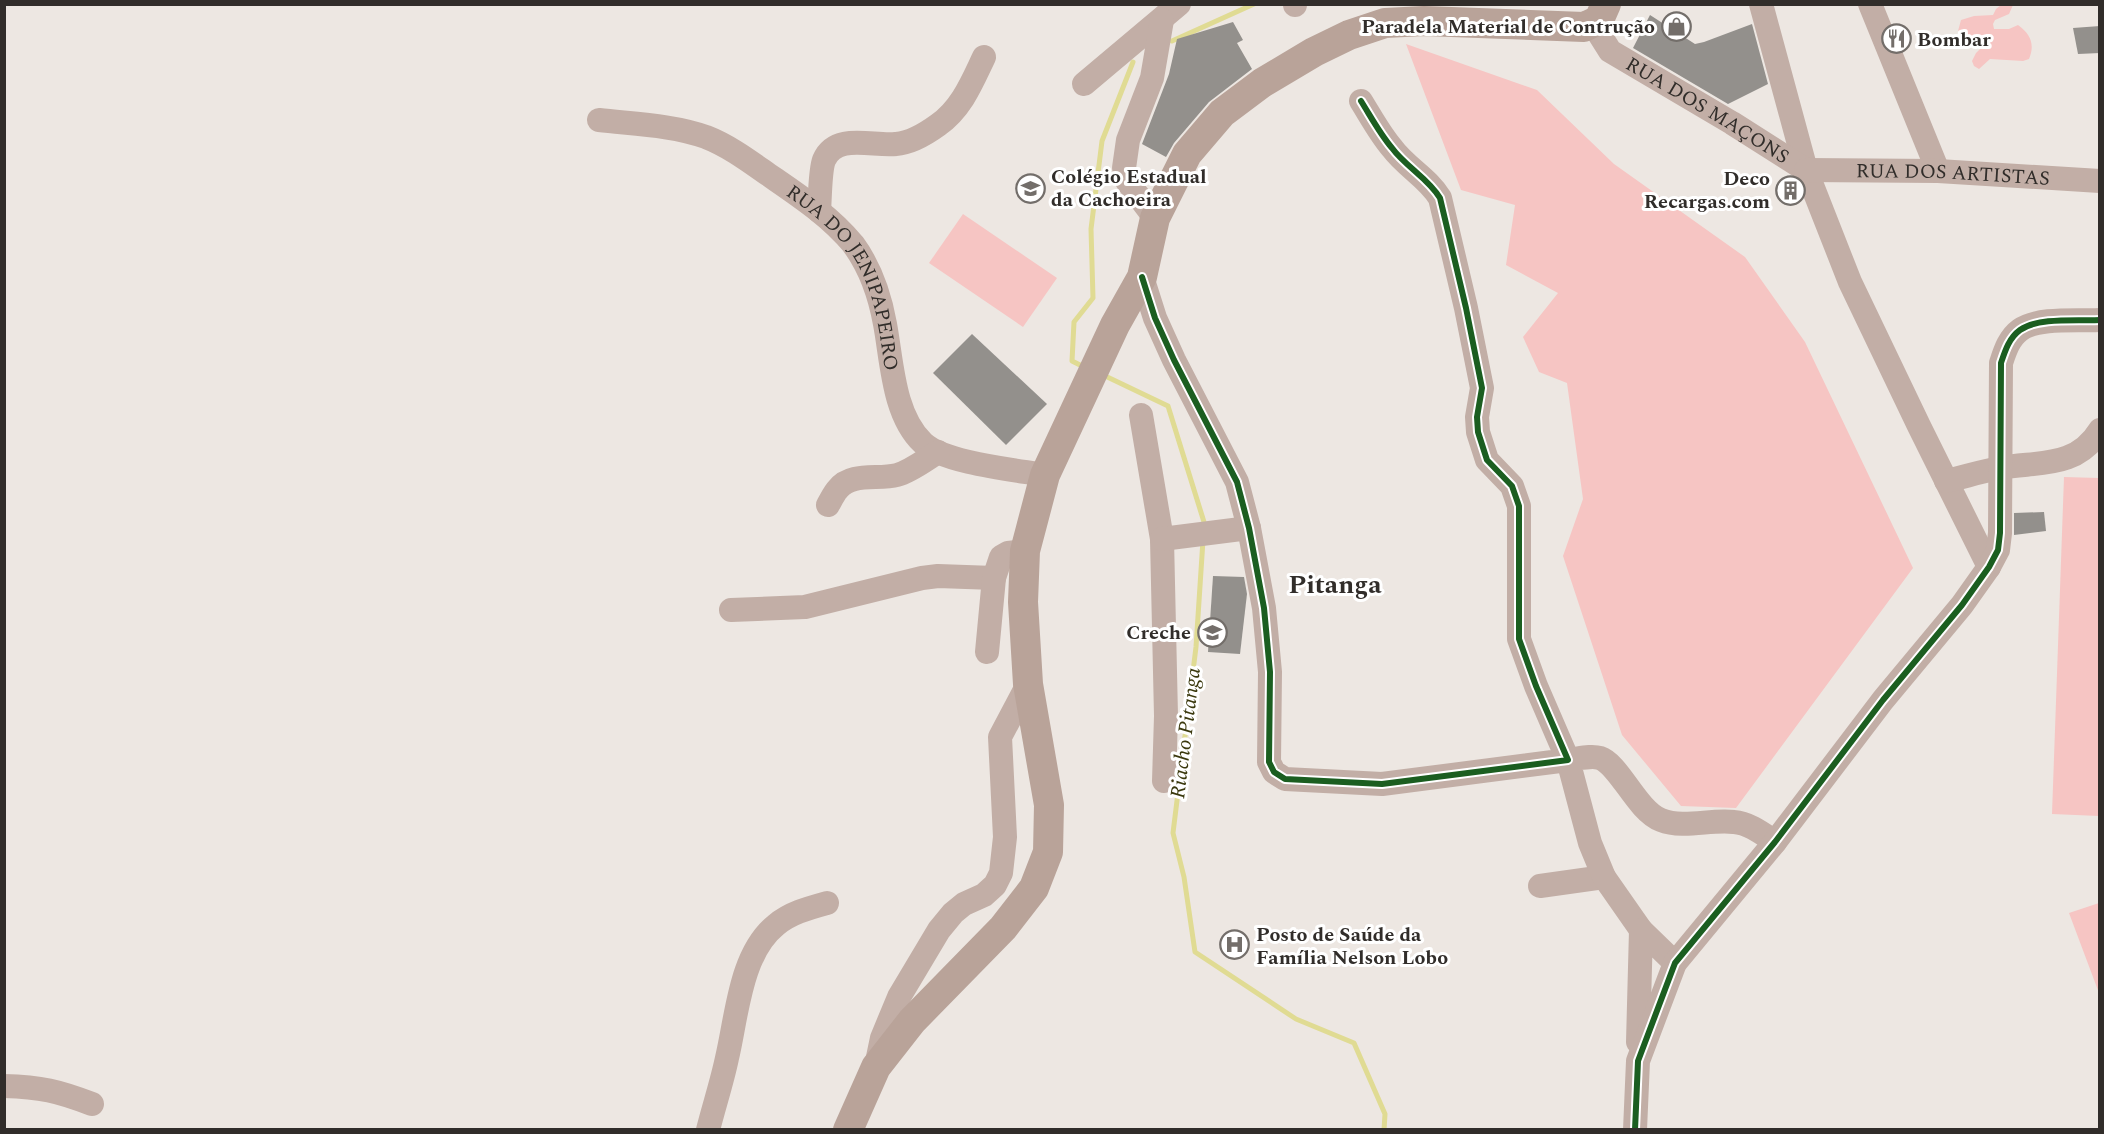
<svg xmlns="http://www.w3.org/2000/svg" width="2104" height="1134" font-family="Spectral,serif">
	<rect width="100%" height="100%" fill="#ede7e2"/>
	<g fill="#f6c5c3">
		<path d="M2001 5H2013L2009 14 1995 20 1993 24 1994 29H2009L2018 25C2031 34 2035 45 2029 59L2023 61 1990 59 1979 69 1974 66 1972 61 1976 53 1985 44 1984 41C1971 39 1966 46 1958 31L1961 20 1974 16 1993 15 1996 9Z"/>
		<path d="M1406 44 1537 90 1614 164 1745 257 1805 342 1913 568 1736 808 1681 806 1622 735 1563 556 1583 499 1567 383 1539 372 1523 337 1558 293 1506 265 1515 205 1461 190Z"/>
		<path d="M963 214 1057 278 1023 327 929 263Z"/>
		<path d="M2064 477 2099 478V816L2052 814Z"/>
		<path d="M2099 903H2100L2099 993 2069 913Z"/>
	</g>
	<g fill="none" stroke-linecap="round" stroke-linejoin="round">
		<g stroke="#e0db93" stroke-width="5">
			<path d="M1172 41 1254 4"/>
			<path d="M1084 367 1072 361 1074 322 1093 298 1091 229 1102 141 1133 62"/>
			<path d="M1101 374 1168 406 1204 522V527"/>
			<path d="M1203 540 1196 647 1173 833 1184 877 1195 952 1296 1019 1354 1043 1385 1114 1384 1130"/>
		</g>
	</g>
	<g fill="#93908c">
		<path d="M1650 15 1695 44 1704 42 1752 24 1768 84 1728 104 1633 48Z"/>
		<path d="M1233 22 1243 40 1237 43 1252 69 1209 102 1174 143 1166 157 1142 144 1169 74 1177 39Z"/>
		<path d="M2100 26V53L2078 54 2073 28Z"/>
		<path d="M972 334 1047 404 1006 445 933 373Z"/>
		<path d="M2044 512 2046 531 2014 535V513Z"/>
		<path d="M1213 576 1244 577 1247 594 1240 654 1208 652Z"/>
	</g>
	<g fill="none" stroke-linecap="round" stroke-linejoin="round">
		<g stroke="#c2aea6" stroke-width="24">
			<path d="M1761 4 1806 170 1850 282 1919 426 1989 567"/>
			<path d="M1870 4 1938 171"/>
			<path d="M1295 5V4"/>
			<path id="s1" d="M1593 24 1610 51 1732 123 1806 170"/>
			<path d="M1084 84 1179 4"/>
			<path id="s2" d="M599 120C633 124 673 125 706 137 729 146 749 161 769 175 798 195 830 216 853 244 870 267 880 296 885 324 892 361 893 415 923 443 944 463 1016 470 1045 475"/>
			<path id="s3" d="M1806 170 1938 171 2100 181"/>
			<path d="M819 211C820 199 820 170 824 160 836 132 874 147 896 144 910 143 927 133 938 125 962 108 972 82 984 57"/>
			<path d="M1155 218 1127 181 1124 168 1128 140 1152 78 1162 20"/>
			<path d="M1142 277 1155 318 1174 360 1237 482 1249 528 1264 608 1270 672 1269 762 1274 772 1285 779 1382 784 1568 760 1536 686 1519 639V506L1512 486 1487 460 1478 432 1477 417 1482 388 1466 308 1440 198C1428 178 1406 167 1392 148 1380 134 1371 117 1361 101"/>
			<path d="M1141 415 1162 539 1166 716 1164 781"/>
			<path d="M1946 481C1964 477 1982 471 2000 468 2038 461 2076 469 2100 430"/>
			<path d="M828 505C831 500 834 493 838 489 851 472 878 480 897 475 911 471 925 460 938 452"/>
			<path d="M1162 539 1249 528"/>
			<path d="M731 610 805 607 922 578 938 576 994 578"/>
			<path d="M987 652 994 578 1001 557 1008 553 1025 551"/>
			<path d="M1540 886 1604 877"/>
			<path d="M1641 930 1604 877 1590 843 1568 760C1578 759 1591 755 1600 758 1619 764 1637 811 1661 820 1684 829 1710 819 1734 822 1749 823 1763 834 1775 842"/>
			<path d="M1638 1042 1641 930 1675 963"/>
			<path d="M877 1062 882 1038 899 997 939 930 953 913 964 904 984 895 995 885 1001 873 1005 837 1000 737 1028 684"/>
			<path d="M4 1086C41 1087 58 1091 92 1104"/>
			<path d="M708 1130C714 1106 722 1082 727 1058 737 1016 740 954 776 925 790 913 809 908 827 903"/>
			<path d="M1635 1130 1638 1061 1675 963 1775 842 1883 700 1962 605 1989 567 1998 550 2000 533 2001 363C2005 351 2009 338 2020 330 2038 317 2077 321 2100 320"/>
		</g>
		<path stroke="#b9a399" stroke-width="30" d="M848 1130 876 1067 912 1021 1003 928 1034 888 1048 852 1049 805 1028 684 1023 602 1025 551 1045 475 1115 325 1142 277 1155 218 1187 154 1222 113 1262 83 1314 52 1349 35 1385 23 1424 21 1584 27 1599 20 1606 4"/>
		<defs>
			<g id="cycleway">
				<path d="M1142 277 1155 318 1174 360 1237 482 1249 528 1264 608 1270 672 1269 762 1274 772 1285 779 1382 784 1568 760 1536 686 1519 639V506L1512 486 1487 460 1478 432 1477 417 1482 388 1466 308 1440 198C1428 178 1406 167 1392 148 1380 134 1371 117 1361 101"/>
				<path d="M1635 1130 1638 1061 1675 963 1775 842 1883 700 1962 605 1989 567 1998 550 2000 533 2001 363C2005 351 2009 338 2020 330 2038 317 2077 321 2100 320"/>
			</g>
		</defs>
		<use href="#cycleway" stroke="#fff" stroke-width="10"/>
		<use href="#cycleway" stroke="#1b5e20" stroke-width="6"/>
	</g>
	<defs>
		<symbol id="shop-ring" viewBox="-11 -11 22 22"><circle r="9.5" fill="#fff" stroke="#736e6a" stroke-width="1.5"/><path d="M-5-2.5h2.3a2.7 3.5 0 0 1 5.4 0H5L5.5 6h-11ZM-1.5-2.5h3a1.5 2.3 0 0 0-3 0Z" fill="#736e6a"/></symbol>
		<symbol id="restaurant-ring" viewBox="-11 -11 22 22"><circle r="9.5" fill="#fff" stroke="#736e6a" stroke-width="1.5"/><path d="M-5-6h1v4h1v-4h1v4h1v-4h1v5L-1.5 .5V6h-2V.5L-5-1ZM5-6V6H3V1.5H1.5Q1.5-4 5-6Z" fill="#736e6a"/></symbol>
		<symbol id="school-ring" viewBox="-11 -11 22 22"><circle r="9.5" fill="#fff" stroke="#736e6a" stroke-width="1.5"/><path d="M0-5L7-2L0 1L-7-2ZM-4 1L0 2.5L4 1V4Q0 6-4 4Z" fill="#736e6a"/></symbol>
		<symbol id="building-ring" viewBox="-11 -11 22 22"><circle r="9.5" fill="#fff" stroke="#736e6a" stroke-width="1.5"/><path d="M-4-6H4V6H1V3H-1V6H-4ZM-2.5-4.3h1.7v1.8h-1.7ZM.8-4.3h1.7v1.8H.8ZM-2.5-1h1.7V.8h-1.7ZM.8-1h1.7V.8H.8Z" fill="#736e6a"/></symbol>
		<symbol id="hospital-ring" viewBox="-11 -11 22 22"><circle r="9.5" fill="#fff" stroke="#736e6a" stroke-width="1.5"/><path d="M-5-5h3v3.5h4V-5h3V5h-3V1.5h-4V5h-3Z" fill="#736e6a"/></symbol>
	</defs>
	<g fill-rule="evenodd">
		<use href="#shop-ring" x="1660" y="10" width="33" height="33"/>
		<use href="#restaurant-ring" x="1880" y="22" width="33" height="33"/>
		<use href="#school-ring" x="1014" y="172" width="33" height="33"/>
		<use href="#building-ring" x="1774" y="174" width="33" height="33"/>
		<use href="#school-ring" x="1196" y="616" width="33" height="33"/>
		<use href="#hospital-ring" x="1218" y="928" width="33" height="33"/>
	</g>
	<g text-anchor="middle" stroke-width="6" stroke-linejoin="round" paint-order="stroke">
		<g font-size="20" font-weight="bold" fill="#312d2a" stroke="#fff" text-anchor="end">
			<text x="1655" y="33">Paradela Material de Contrução</text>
			<text x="1917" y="46" text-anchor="start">Bombar</text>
			<text x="1051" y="183" text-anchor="start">Colégio Estadual<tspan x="1051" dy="23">da Cachoeira</tspan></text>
			<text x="1770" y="185">Deco<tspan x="1770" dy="23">Recargas.com</tspan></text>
			<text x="1191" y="639">Creche</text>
			<text x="1256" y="941" text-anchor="start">Posto de Saúde da<tspan x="1256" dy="23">Família Nelson Lobo</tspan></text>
		</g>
		<g font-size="20" fill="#312d2a" stroke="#fff">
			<text dy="7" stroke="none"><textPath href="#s1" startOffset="146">RUA DOS MAÇONS</textPath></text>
			<text dy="7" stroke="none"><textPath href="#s3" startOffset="147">RUA DOS ARTISTAS</textPath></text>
			<text dy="7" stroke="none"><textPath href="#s2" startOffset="316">RUA DO JENIPAPEIRO</textPath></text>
		</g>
		<g font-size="21" font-style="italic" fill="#3b390e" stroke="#fff">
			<text transform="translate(1185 733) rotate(-83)" y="7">Riacho Pitanga</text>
		</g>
		<g font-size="26" font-weight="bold" fill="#312d2a" stroke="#fff">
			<text x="1335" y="593">Pitanga</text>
		</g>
	</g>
	<rect width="2104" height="1134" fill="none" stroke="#312d2a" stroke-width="12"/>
</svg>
